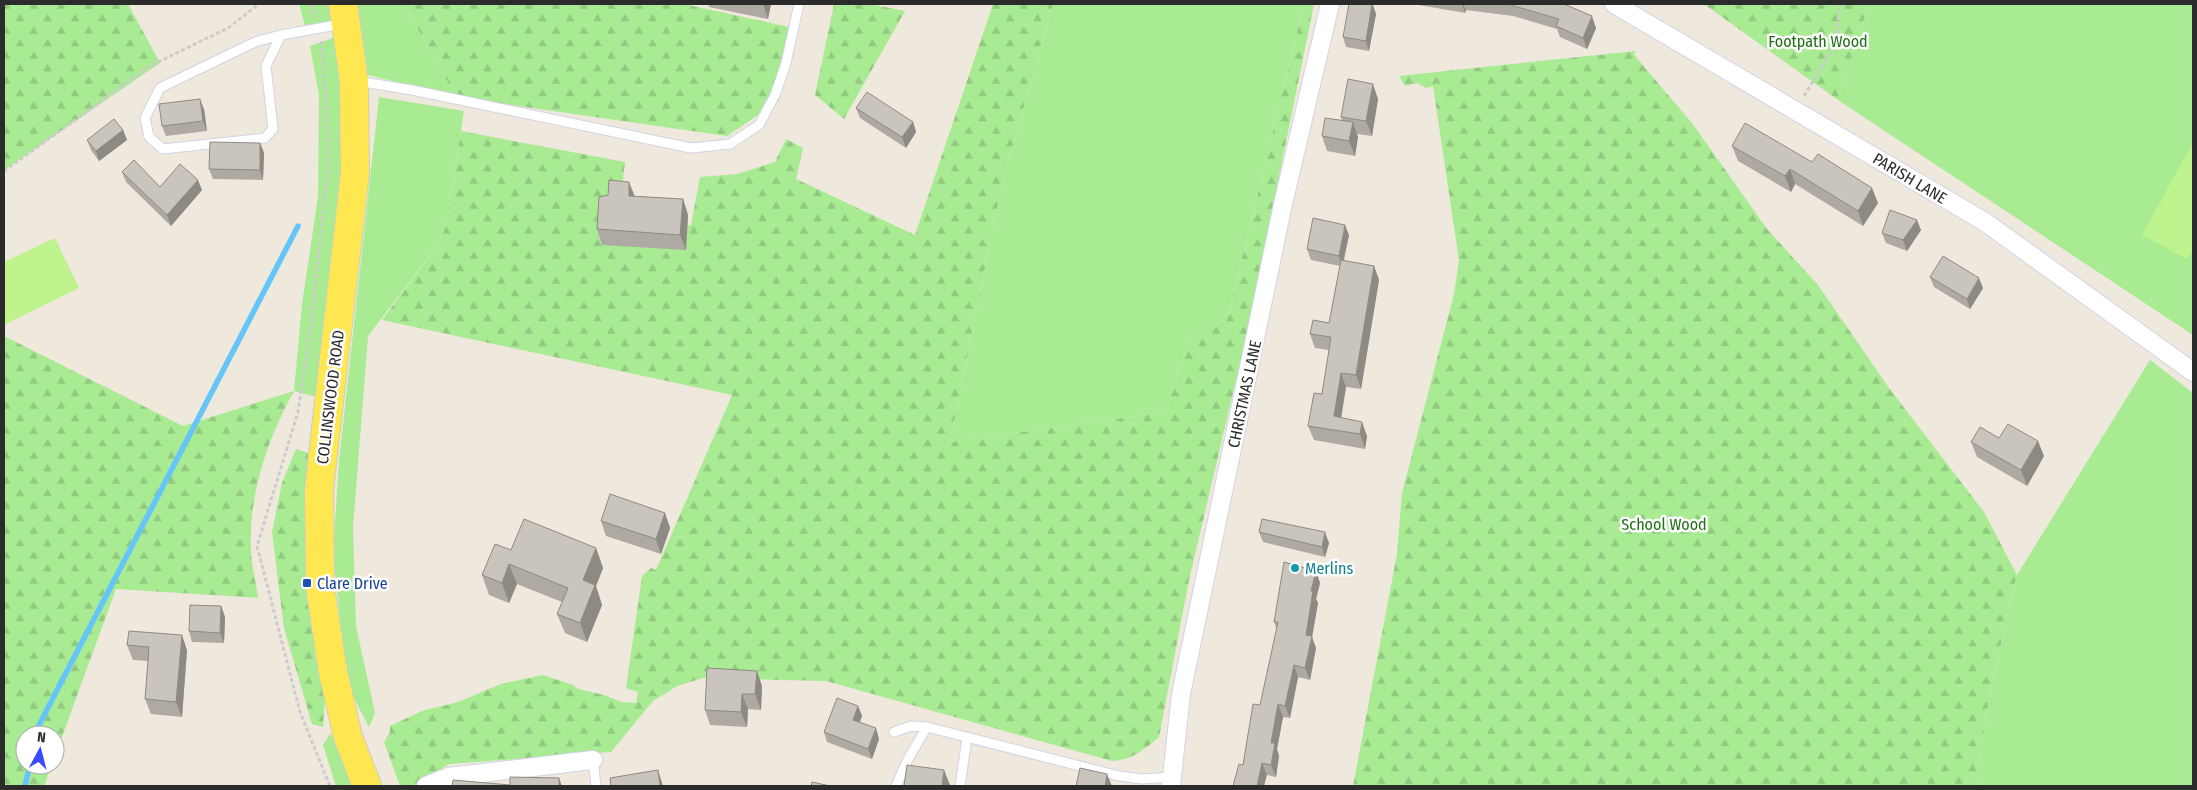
<svg xmlns="http://www.w3.org/2000/svg" width="2197" height="790" font-family="'Fira Sans Condensed',sans-serif">
	<defs>
		<pattern id="forest-firs" width="22" height="20" patternUnits="userSpaceOnUse" patternTransform="scale(1.25)"><rect width="22" height="20" fill="#a8eb93"/><path d="M5 1l3.5 6h-7zM16 11l3.5 6h-7z" fill="#91ca7f"/></pattern>
	</defs>
	<rect width="100%" height="100%" fill="#efe8dc"/>
	<g fill="#a8eb93">
		<path d="M299 4H332L334 13 328 23 305 26Z"/>
		<path d="M357 4H404L450 86 462 98 368 75Z"/>
		<path d="M1053 4H1304L1227 320 1192 333 1165 412 950 442 1002 184Z"/>
		<path d="M1869 4H2193V335L1838 100Z"/>
		<path d="M336 37 344 100V191L317 397 294 391 302 304 318 197 319 95 310 46Z"/>
		<path d="M379 97 464 111 448 214 441 241 368 336 353 527 356 626 375 713 369 727 347 685 333 552 339 461Z"/>
		<path d="M2150 360 2193 393V786H1976L1990 692 2017 575Z"/>
		<path d="M330 734 337 741 353 786H336L323 745Z"/>
	</g>
	<g fill="url(#forest-firs)">
		<path d="M4 4H128L160 63 4 170Z"/>
		<path d="M404 4H684L789 27 779 101 727 136 462 98 450 86Z"/>
		<path d="M834 4H870L905 11 844 119 815 95Z"/>
		<path d="M993 4H1053L1002 184 950 442 1165 412 1192 333 1227 320 1304 4H1314L1248 329 1189 580 1159 737C1144 750 1132 760 1112 761L826 681 703 678 677 686 653 701 611 752 449 764 413 786H400L384 742 390 732V726L422 711 458 702 501 684 543 675 573 685 578 689 604 695 622 702 636 703 638 692 626 688 642 576 651 568 656 570 732 395 382 320 441 241 448 214 461 131 625 162 619 217 680 228 691 225 700 177 737 174 775 162 786 139 803 148 796 179 915 235Z"/>
		<path d="M1704 4H1869L1838 100Z"/>
		<path d="M1636 51 1634 55 1692 123 1767 229 1818 285 1889 388 1984 512 2017 575 1990 692 1976 786H1353L1397 554 1402 493 1454 294 1459 260 1433 86 1426 88 1417 83 1405 86 1399 76Z"/>
		<path d="M4 336 183 426 294 391C267 440 248 496 251 552 252 567 256 583 258 598L116 589 55 756V735H25V765H52L44 786 4 785Z"/>
		<path d="M296 449 314 455 309 569 315 656 325 698 323 727 312 724 284 628 272 532 282 483Z"/>
	</g>
	<g fill="#bef38e">
		<path d="M2193 142V249L2187 259 2142 235Z"/>
		<path d="M55 238 79 288 4 325V262Z"/>
	</g>
	<g fill="none" stroke-linecap="round" stroke-linejoin="round">
		<g stroke="#65c5fb" stroke-width="5.5">
			<path d="M37 735 39 725 298 226"/>
			<path d="M25 786 30 765"/>
		</g>
		<defs>
			<g id="lane">
				<path d="M281 35 255 42 160 88 145 118 149 137 163 149 265 138 273 129 266 66 281 35 342 24"/>
				<path d="M357 81 412 90 691 148 730 144 759 125 775 95 786 63 799 4"/>
				<path d="M894 732 911 726 927 727 1119 776 1142 779 1172 777"/>
				<path d="M593 760 596 786"/>
				<path d="M896 786 908 759 927 727"/>
				<path d="M960 786 967 738"/>
			</g>
			<g id="street">
				<path d="M1614 4 1985 222 2193 372"/>
				<path d="M426 786 448 777 593 760"/>
				<path d="M1171 786 1181 694 1283 204 1330 4"/>
			</g>
			<path id="primary" d="M343 4 354 81 355 173 319 490 320 587 333 672 348 737 367 786"/>
		</defs>
		<use href="#lane" stroke="#d1d3e6" stroke-width="11"/>
		<use href="#street" stroke="#d1d3e6" stroke-width="20"/>
		<use href="#primary" stroke="#ccc" stroke-width="30"/>
		<g stroke="#ccc" stroke-width="3" stroke-dasharray="4 2.5" stroke-linecap="butt">
			<path d="M312 4 315 18"/>
			<path d="M321 41 323 54 329 155 311 327 298 412 257 546 300 712 330 786"/>
			<path d="M1804 96 1834 46 1841 4"/>
			<path d="M4 171 152 65 228 28 259 4"/>
		</g>
		<use href="#lane" stroke="#fff" stroke-width="9"/>
		<use href="#street" stroke="#fff" stroke-width="18"/>
		<use href="#primary" stroke="#ffe751" stroke-width="28"/>
	</g>
	<g fill="#aea9a2">
		<path d="M708 4H771L768 19 709 7Z"/>
		<path d="M1373 4 1376 14 1369 51 1346 47 1343 37Z"/>
		<path d="M1413 4H1564L1596 28 1587 49 1560 37 1557 29 1513 16 1466 10 1465 13Z"/>
		<path d="M1378 99 1372 136 1357 134 1358 137 1355 156 1327 151 1322 136 1342 120 1341 117Z"/>
		<path d="M856 108 913 122 916 132 906 148 860 118Z"/>
		<path d="M204 109 207 131 166 136 162 126Z"/>
		<path d="M123 130 127 140 99 161 91 150 87 140Z"/>
		<path d="M260 143 264 153 263 180 213 179 209 169Z"/>
		<path d="M1732 146 1878 203 1863 226 1795 184 1791 192 1738 161Z"/>
		<path d="M122 172 160 187 202 190 171 226 126 182Z"/>
		<path d="M635 196 683 199 688 215 686 250 602 245 597 229Z"/>
		<path d="M1921 230 1907 251 1886 243 1882 233Z"/>
		<path d="M1349 235 1344 261 1374 266 1379 280 1361 389 1346 387 1341 418 1367 436 1365 449 1314 440 1308 426 1322 394 1329 350 1315 348 1310 334 1329 323 1340 266 1311 260 1307 249Z"/>
		<path d="M1930 277 1983 288 1970 309 1934 287Z"/>
		<path d="M1999 438 2044 456 2027 486 1977 457 1971 442Z"/>
		<path d="M665 513 670 528 661 554 606 536 601 521Z"/>
		<path d="M1259 532 1329 543 1325 557 1263 542Z"/>
		<path d="M596 548 603 568 596 586 602 605 587 642 565 633 557 614 562 602 517 584 509 603 489 595 482 575 511 550Z"/>
		<path d="M1316 571 1320 583 1316 599 1318 603 1312 637 1316 648 1310 680 1298 677 1290 718 1283 717 1277 749 1279 756 1276 777 1267 775 1243 765 1260 705 1277 629 1274 622Z"/>
		<path d="M221 606 225 617 224 643 192 642 189 631Z"/>
		<path d="M127 645 187 650 182 717 151 714 145 699 148 661 133 660Z"/>
		<path d="M707 668 762 686 761 710 748 709 747 727 710 725 705 710Z"/>
		<path d="M858 706 862 716 860 722 879 739 872 759 827 742 824 732Z"/>
	</g>
	<g fill="#8d8a84">
		<path d="M763 4H771L768 19Z"/>
		<path d="M1372 4 1376 14 1369 51 1366 41Z"/>
		<path d="M1462 4H1463L1466 10 1465 13Z"/>
		<path d="M1592 16 1596 28 1587 49 1583 38Z"/>
		<path d="M1373 84 1378 99 1372 136 1366 121Z"/>
		<path d="M200 99 204 109 207 131 203 121Z"/>
		<path d="M913 122 916 132 906 148 902 137Z"/>
		<path d="M1353 122 1358 137 1355 156 1349 141Z"/>
		<path d="M123 130 127 140 99 161 96 151Z"/>
		<path d="M260 143 264 153 263 180 260 170Z"/>
		<path d="M1790 169 1795 184 1791 192 1785 176Z"/>
		<path d="M198 180 202 190 171 226 167 215Z"/>
		<path d="M629 182 635 197 629 196Z"/>
		<path d="M1872 188 1878 203 1863 226 1858 211Z"/>
		<path d="M683 199 688 215 686 250 680 235Z"/>
		<path d="M1917 220 1921 230 1907 251 1903 240Z"/>
		<path d="M1345 225 1349 235 1342 266 1339 256Z"/>
		<path d="M1374 266 1379 280 1361 389 1356 375Z"/>
		<path d="M1979 278 1983 288 1970 309 1967 299Z"/>
		<path d="M1341 373 1346 387 1339 431 1334 416Z"/>
		<path d="M1362 422 1367 436 1365 449 1360 434Z"/>
		<path d="M2038 441 2044 456 2027 486 2021 470Z"/>
		<path d="M665 513 670 528 661 554 656 539Z"/>
		<path d="M1325 532 1329 543 1325 557 1322 547Z"/>
		<path d="M596 548 603 568 596 586 602 605 587 642 580 623 583 580Z"/>
		<path d="M509 564 517 584 509 603 502 583Z"/>
		<path d="M1316 571 1320 583 1316 599 1318 603 1312 637 1316 648 1310 680 1305 668 1306 635 1311 591Z"/>
		<path d="M221 606 225 617 224 643 220 633Z"/>
		<path d="M182 635 187 650 182 717 176 702Z"/>
		<path d="M1294 665 1298 677 1290 718 1285 706Z"/>
		<path d="M757 671 762 686 761 710 755 694Z"/>
		<path d="M742 694 748 709 747 727 741 712Z"/>
		<path d="M1278 704 1283 717 1277 749 1279 756 1276 777 1271 765V743Z"/>
		<path d="M858 706 862 716 857 730 853 720Z"/>
		<path d="M876 728 879 739 872 759 868 749Z"/>
		<path d="M1262 763 1267 775 1264 786H1257Z"/>
		<path d="M658 770 663 786H660Z"/>
		<path d="M944 770 950 785V786H942Z"/>
		<path d="M1107 774 1112 786H1105Z"/>
		<path d="M559 778 562 786H559Z"/>
	</g>
	<g fill="#cac5bc" stroke="#8d8a84">
		<path d="M1349 4H1372L1366 41 1343 37Z"/>
		<path d="M1507 4H1564L1592 16 1583 38 1556 26 1559 19Z"/>
		<path d="M1348 79 1373 84 1366 121 1341 117Z"/>
		<path d="M867 92 913 122 902 137 856 108Z"/>
		<path d="M200 99 203 121 162 126 159 104Z"/>
		<path d="M1325 118 1353 122 1349 141 1322 136Z"/>
		<path d="M114 119 123 130 96 151 87 140Z"/>
		<path d="M1745 123 1812 162 1818 154 1872 188 1858 211 1790 169 1785 176 1732 146Z"/>
		<path d="M210 142 260 143V170L209 169Z"/>
		<path d="M134 160 160 187 180 164 198 180 167 215 122 172Z"/>
		<path d="M609 180 629 182V196L683 199 680 235 597 229 599 197 608 195Z"/>
		<path d="M1890 210 1917 220 1903 240 1882 233Z"/>
		<path d="M1313 218 1345 225 1339 256 1307 249Z"/>
		<path d="M1943 256 1979 278 1967 299 1930 277Z"/>
		<path d="M1341 260 1374 266 1356 375 1341 373 1334 416 1362 422 1360 434 1308 426 1314 393 1322 394 1331 337 1310 334 1313 320 1329 323Z"/>
		<path d="M2008 424 2038 441 2021 470 1971 442 1980 427 1999 438Z"/>
		<path d="M610 494 665 513 656 539 601 521Z"/>
		<path d="M524 519 596 548 583 580 595 585 580 623 557 614 568 588 509 564 502 583 482 575 495 544 511 550Z"/>
		<path d="M1262 519 1325 532 1322 547 1259 532Z"/>
		<path d="M1284 562 1316 571 1311 591H1313L1306 635 1312 636 1305 668 1294 665 1285 706 1278 704 1271 743H1275L1271 765 1262 763 1257 786H1233L1239 764 1243 765 1253 704 1260 705 1278 622H1274Z"/>
		<path d="M190 605 221 606 220 633 189 631Z"/>
		<path d="M129 631 182 635 176 702 145 699 149 647 127 645Z"/>
		<path d="M707 668 757 671 755 694H742L741 712 705 710Z"/>
		<path d="M837 698 858 706 853 720 876 728 868 749 824 732Z"/>
		<path d="M907 765 944 770 942 786H904Z"/>
		<path d="M1080 768 1107 774 1105 786H1076Z"/>
		<path d="M658 770 660 786H611L610 778Z"/>
		<path d="M510 777 559 778V786H452L453 780 510 785Z"/>
		<path d="M812 782 830 786H811Z"/>
	</g>
	<circle fill="#0f9aa8" stroke="#fff" stroke-width="2" cx="1295" cy="568" r="5"/>
	<rect fill="#1a4fb4" stroke="#fff" stroke-width="2" x="302" y="578" width="10" height="10" rx="2.5"/>
	<g text-anchor="middle" stroke-width="5" stroke-linejoin="round" paint-order="stroke">
		<g font-size="16" fill="#1d7113" stroke="#fff">
			<text x="1818" y="47">Footpath Wood</text>
			<text x="1664" y="530">School Wood</text>
		</g>
		<g font-size="16" fill="#2b2b2b" stroke="#fff">
			<text transform="translate(1910 178) rotate(31)" y="6">PARISH LANE</text>
			<text transform="translate(1244 394) rotate(-78)" y="6">CHRISTMAS LANE</text>
			<text transform="translate(330 397) rotate(-83)" y="6">COLLINSWOOD ROAD</text>
		</g>
		<g font-size="16" fill="#0d838f" stroke="#fff" text-anchor="start">
			<text x="1305" y="574">Merlins</text>
		</g>
		<g font-size="16" fill="#164399" stroke="#fff" text-anchor="start">
			<text x="317" y="589">Clare Drive</text>
		</g>
	</g>
	<rect width="2197" height="790" fill="none" stroke="#2b2b2b" stroke-width="10"/>
	<g transform="translate(40 750) rotate(7)"><circle r="24" fill="#ffffff" stroke="#aaaaaa"/>
	<path d="M0-4L9 19L0 12L-9 19Z" fill="#394aff"/>
	<text y="-8" font-size="14" font-weight="bold" text-anchor="middle" fill="#2b2b2b">N</text>
	</g>
</svg>
